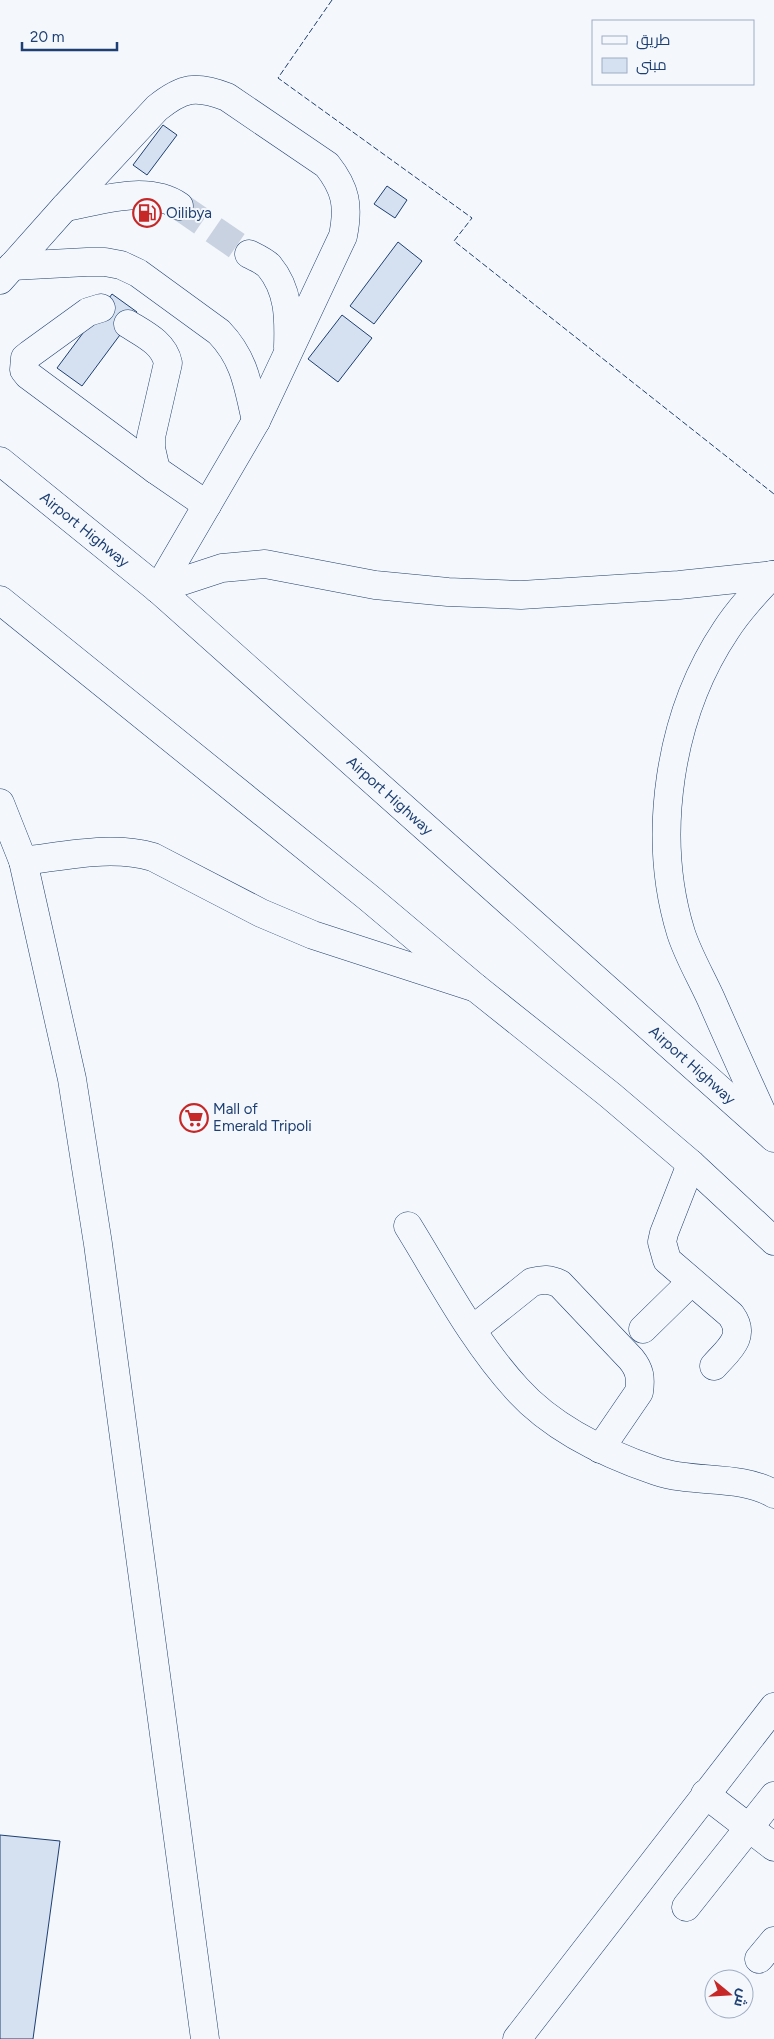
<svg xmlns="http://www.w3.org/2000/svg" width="774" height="2039" font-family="Figtree,Cairo,sans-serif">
	<rect width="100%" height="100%" fill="#f4f7fb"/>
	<g fill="#d5e0f0" stroke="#1d3f73">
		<path d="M163 125 177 135 147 175 133 165Z"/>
		<path d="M387 186 407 200 395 218 374 204Z"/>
		<path d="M398 242 422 261 374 324 350 306Z"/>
		<path d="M112 294 137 312 82 386 57 368Z"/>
		<path d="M342 315 372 338 338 382 308 359Z"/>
		<path d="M0 1835 60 1841 33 2039H0Z"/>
	</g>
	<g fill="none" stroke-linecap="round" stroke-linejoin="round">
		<path stroke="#c9d2e0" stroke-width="28" stroke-dasharray="28 14" stroke-linecap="butt" d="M179 206 249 254"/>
		<defs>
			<g id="minor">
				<path d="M65 207C100 201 147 184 179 206"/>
				<path d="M249 254C255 257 264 261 269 266 289 290 289 318 288 347"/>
				<path d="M12 266 87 262H105L121 265 138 273 219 332C245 359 248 386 256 421"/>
				<path d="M0 280 65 207 157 108C183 87 196 85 227 97L327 165C346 189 349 206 343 236L256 421 158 589"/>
				<path d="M101 308 88 312 30 354 25 358 24 370 28 375 156 470 207 505"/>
				<path d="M128 324C144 334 164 343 168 363L151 437V448L156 470"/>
				<path d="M691 1164 664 1233 662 1242 667 1260 731 1315C747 1337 728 1350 714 1366"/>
				<path d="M408 1226C442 1281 473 1341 517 1389 553 1429 606 1454 656 1471 694 1484 739 1474 774 1494"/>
				<path d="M643 1329 691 1282"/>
				<path d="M472 1330 532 1282C543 1279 550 1279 560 1284L631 1359C640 1370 641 1378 639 1392L600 1449"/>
				<path d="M705 1794 774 1847"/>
				<path d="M686 1907 774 1796"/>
				<path d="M759 1959 774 1941"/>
				<path d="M517 2039 774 1707"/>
			</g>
			<g id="major">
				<path d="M772 575C755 593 739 610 726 630 669 715 651 836 681 933 688 955 701 977 711 999 731 1045 752 1091 773 1137"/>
				<path d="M158 589 222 568 265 564 375 585 448 592 521 595 679 585 774 575"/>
				<path d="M0 803 23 861 72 1079 98 1244 205 2039"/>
				<path d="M23 861C66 856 111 845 153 857L261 913 313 935 476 988"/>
			</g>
			<g id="highway">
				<path id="s1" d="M0 461 158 589 774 1138"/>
				<path d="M0 600 369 898 476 988 610 1095 691 1164 774 1241"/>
			</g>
		</defs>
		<use href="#minor" stroke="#1d3f73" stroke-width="29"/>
		<use href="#major" stroke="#1d3f73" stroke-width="29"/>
		<use href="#highway" stroke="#1d3f73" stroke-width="29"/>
		<use href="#minor" stroke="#f4f7fb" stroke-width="28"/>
		<use href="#major" stroke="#f4f7fb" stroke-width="28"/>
		<use href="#highway" stroke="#f4f7fb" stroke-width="28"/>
		<path stroke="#1d3f73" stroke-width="1" stroke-dasharray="6 2.5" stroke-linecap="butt" d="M332 0 278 78 472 218 454 241 774 494"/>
	</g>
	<defs>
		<symbol id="fuel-ring" viewBox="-11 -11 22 22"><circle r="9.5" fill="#f4f7fb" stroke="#c62828" stroke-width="1.5"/><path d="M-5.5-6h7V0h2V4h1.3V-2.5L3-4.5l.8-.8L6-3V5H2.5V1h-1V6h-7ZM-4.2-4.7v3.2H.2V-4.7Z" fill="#c62828"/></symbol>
		<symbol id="supermarket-ring" viewBox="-11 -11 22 22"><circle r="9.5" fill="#f4f7fb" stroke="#c62828" stroke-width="1.5"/><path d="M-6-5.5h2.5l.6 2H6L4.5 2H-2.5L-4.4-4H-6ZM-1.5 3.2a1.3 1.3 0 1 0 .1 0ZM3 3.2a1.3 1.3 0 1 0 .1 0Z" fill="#c62828"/></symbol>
	</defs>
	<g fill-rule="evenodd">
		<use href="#fuel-ring" x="131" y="197" width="32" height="32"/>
		<use href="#supermarket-ring" x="178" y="1102" width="32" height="32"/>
	</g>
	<g text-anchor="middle" stroke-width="4" stroke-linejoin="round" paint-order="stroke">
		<g font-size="15" fill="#1d3f73" stroke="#f4f7fb" text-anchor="start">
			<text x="166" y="218">Oilibya</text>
			<text x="213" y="1114">Mall of<tspan x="213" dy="17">Emerald Tripoli</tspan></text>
		</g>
		<g font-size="15" fill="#1d3f73" stroke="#f4f7fb">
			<text dy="5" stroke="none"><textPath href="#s1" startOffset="109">Airport Highway</textPath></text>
			<text dy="5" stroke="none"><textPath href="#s1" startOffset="514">Airport Highway</textPath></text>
			<text dy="5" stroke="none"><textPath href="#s1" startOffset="919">Airport Highway</textPath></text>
		</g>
	</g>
	<rect x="592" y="20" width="162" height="65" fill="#f4f7fb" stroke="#9eadc5"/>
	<rect x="602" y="36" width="25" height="8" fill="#f4f7fb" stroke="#9eadc5"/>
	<text x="636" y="45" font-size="15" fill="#1d3f73">طريق</text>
	<rect x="602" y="58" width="25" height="15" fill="#d5e0f0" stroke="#9eadc5"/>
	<text x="636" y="70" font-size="15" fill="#1d3f73">مبنى</text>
	<g transform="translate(729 1994) rotate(108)"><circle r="24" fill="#f4f7fb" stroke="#9eadc5"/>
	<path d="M0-4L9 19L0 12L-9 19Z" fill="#c62828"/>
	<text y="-8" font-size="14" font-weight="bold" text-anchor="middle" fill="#1d3f73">ش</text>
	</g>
	<path d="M22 42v8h95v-8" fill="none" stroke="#1d3f73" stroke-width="2.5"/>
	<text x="30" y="42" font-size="15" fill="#1d3f73" stroke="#f4f7fb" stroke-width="4" paint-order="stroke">20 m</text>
</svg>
